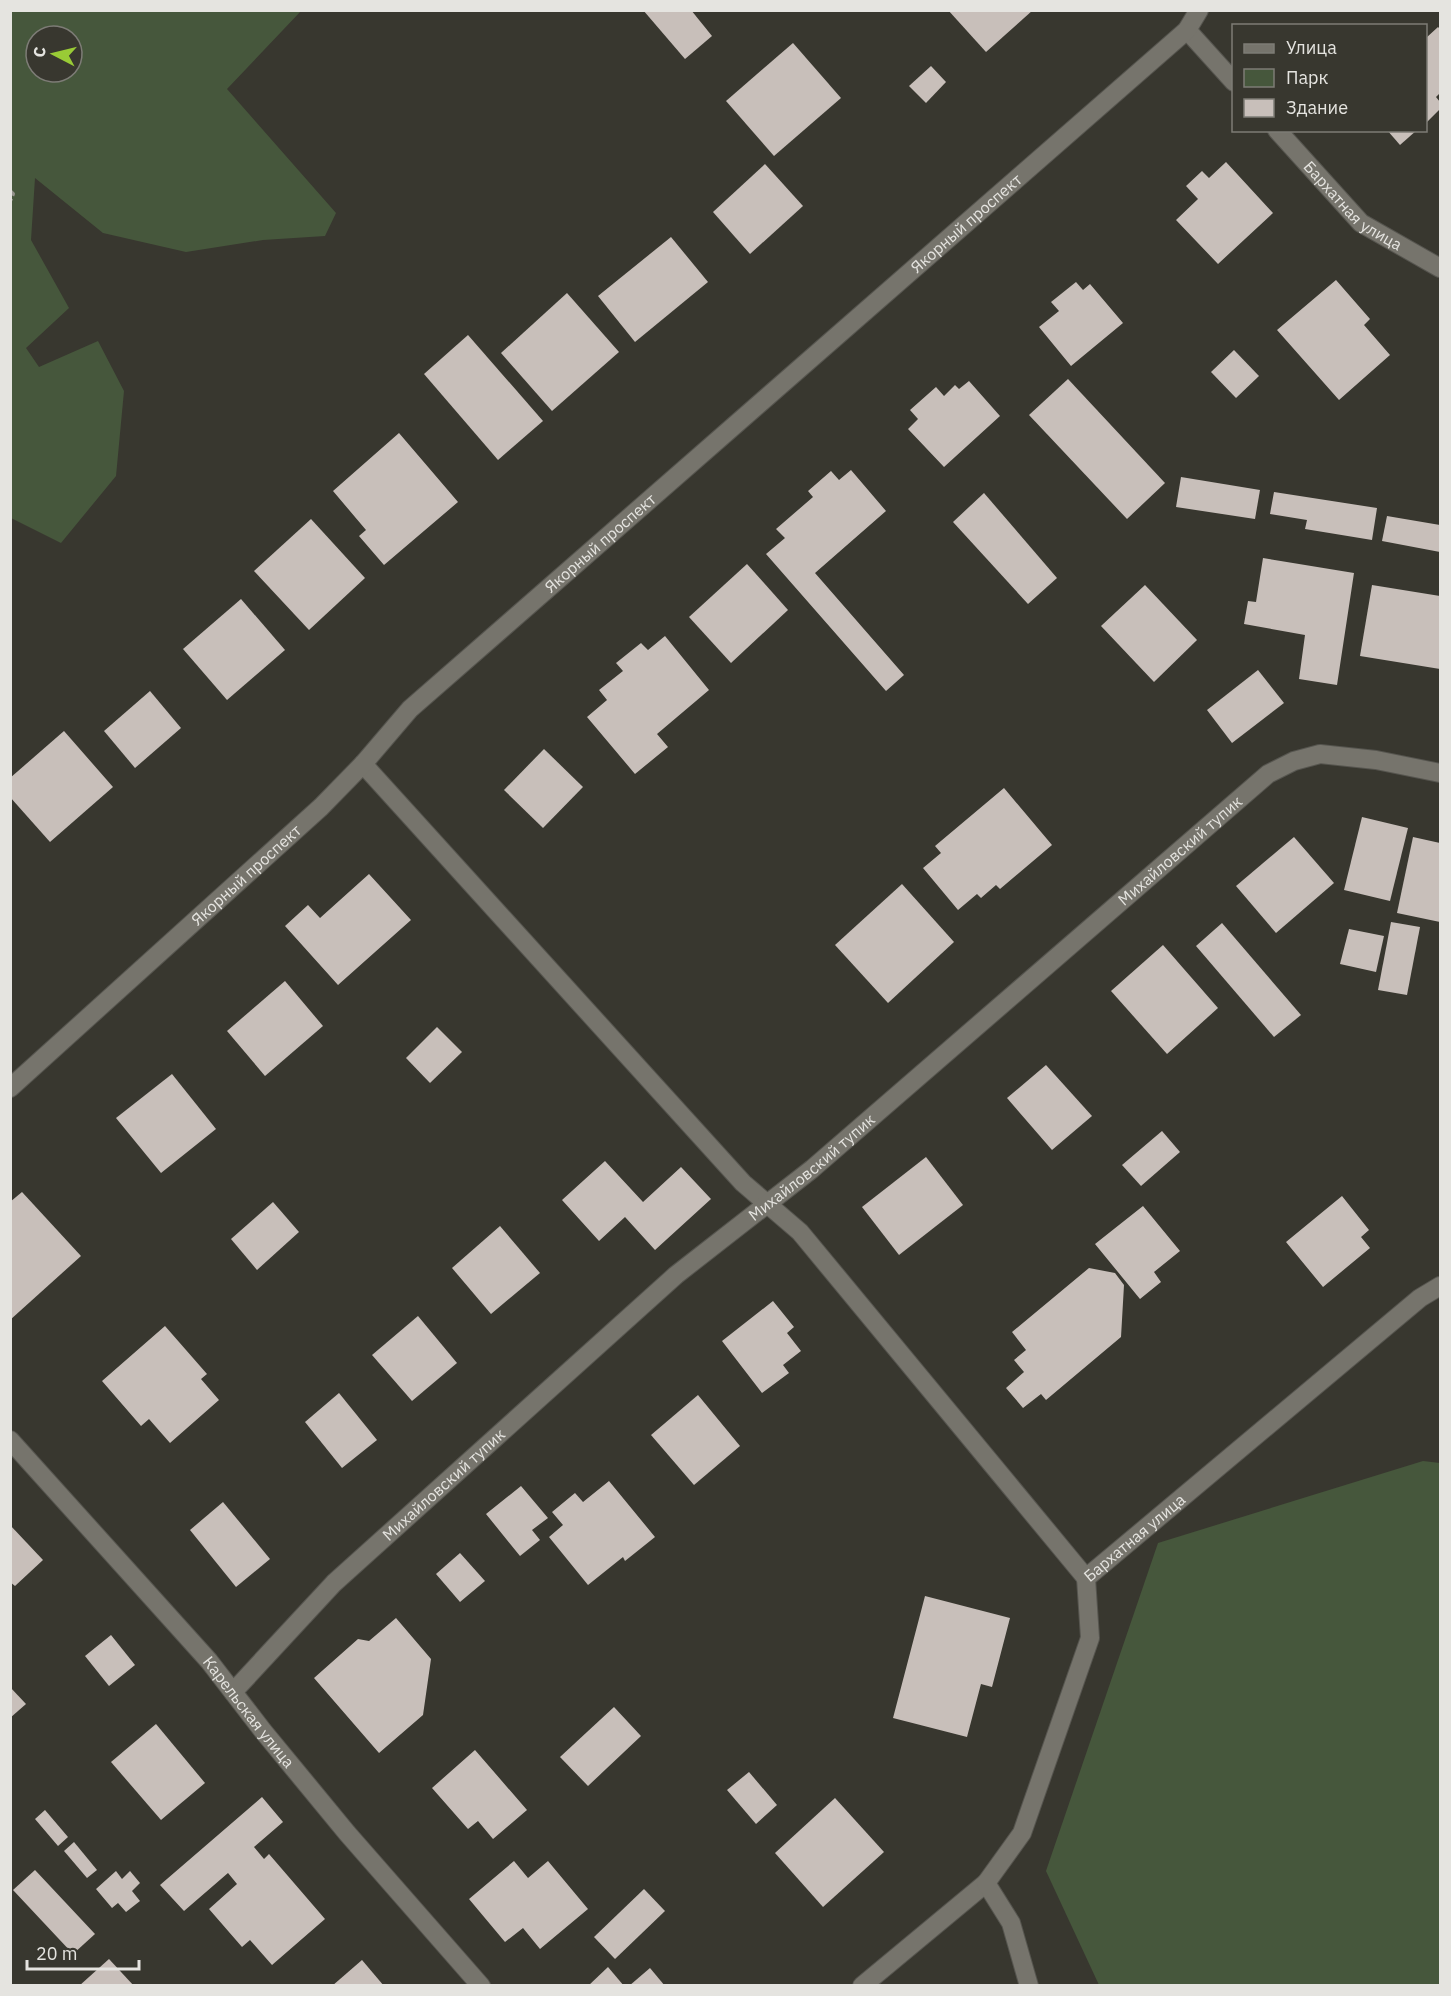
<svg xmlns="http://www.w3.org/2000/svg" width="1451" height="1996" font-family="'IBM Plex Sans',sans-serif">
	<rect width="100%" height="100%" fill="#38372f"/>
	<g fill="#46573c" fill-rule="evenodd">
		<path d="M10 11H301L227 89 336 213 325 236 263 240 186 252 103 233 35 178 31 240 69 308 26 348 39 367 98 341 124 391 116 476 61 543 11 518ZM36 36H72V72H36Z"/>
		<path d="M1423 1461 1440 1463V1985H1099L1046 1871 1158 1543Z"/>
	</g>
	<g fill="#c8bfba">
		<path d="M643 10H691L712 36 685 59Z"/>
		<path d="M948 10H1033L986 52Z"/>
		<path d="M1438 27 1440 29V93L1436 97 1440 102V109L1426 123V38Z"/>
		<path d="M793 43 841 98 774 156 726 101Z"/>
		<path d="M931 66 946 82 926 103 909 86Z"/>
		<path d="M1387 130H1417L1400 145Z"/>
		<path d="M1226 162 1273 213 1218 264 1176 220 1198 199 1186 186 1202 171 1209 178Z"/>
		<path d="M765 164 803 206 750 254 713 212Z"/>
		<path d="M671 237 708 282 635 342 598 296Z"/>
		<path d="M1336 280 1370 319 1364 325 1390 355 1339 400 1277 330Z"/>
		<path d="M1076 282 1083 290 1090 284 1123 323 1071 366 1039 327 1059 311 1051 302Z"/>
		<path d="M567 293 619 352 552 411 501 353Z"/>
		<path d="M468 335 543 421 498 460 424 374Z"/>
		<path d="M1234 350 1259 376 1236 398 1211 372Z"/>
		<path d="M1068 379 1165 483 1127 519 1029 415Z"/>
		<path d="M969 381 1000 416 944 467 908 429 918 419 910 410 936 387 944 396 955 385 959 389Z"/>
		<path d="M399 433 458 502 384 565 359 536 366 530 333 491Z"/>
		<path d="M851 470 886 511 815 573 904 675 886 691 766 554 785 538 776 529 813 497 808 491 831 471 839 480Z"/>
		<path d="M1181 477 1260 490 1255 519 1176 507Z"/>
		<path d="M1274 492 1377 508 1372 540 1305 529 1307 520 1270 514Z"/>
		<path d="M984 493 1057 578 1028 604 953 522Z"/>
		<path d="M1387 516 1440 525V552L1382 541Z"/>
		<path d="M311 519 365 578 309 630 254 571Z"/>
		<path d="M1263 558 1354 573 1337 685 1299 679 1305 635 1244 624 1248 601 1256 602Z"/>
		<path d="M747 564 788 610 731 663 689 617Z"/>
		<path d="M1145 585 1197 640 1154 682 1101 626Z"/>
		<path d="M1372 585 1440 596V669L1360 656Z"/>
		<path d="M241 599 285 650 227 700 183 649Z"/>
		<path d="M665 636 709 690 657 734 668 747 635 774 587 717 607 700 599 690 623 671 616 663 641 643 648 650Z"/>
		<path d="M1258 670 1284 703 1232 743 1207 710Z"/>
		<path d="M150 691 181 728 135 768 104 731Z"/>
		<path d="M64 731 113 787 50 842 10 797V778Z"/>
		<path d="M544 749 583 787 543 828 504 790Z"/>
		<path d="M1004 788 1052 845 1000 889 996 885 981 898 977 894 958 910 923 868 941 853 935 846Z"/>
		<path d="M1362 817 1408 828 1390 901 1344 890Z"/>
		<path d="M1294 837 1334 883 1276 933 1236 886Z"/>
		<path d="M1413 837 1440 843V922L1397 913Z"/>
		<path d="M369 874 411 920 338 985 285 926 308 905 320 918Z"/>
		<path d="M902 884 954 942 888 1003 835 945Z"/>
		<path d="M1391 922 1420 927 1407 995 1378 990Z"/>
		<path d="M1222 923 1301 1015 1274 1037 1196 946Z"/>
		<path d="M1349 929 1384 936 1376 972 1340 964Z"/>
		<path d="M1163 945 1218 1008 1167 1054 1111 991Z"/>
		<path d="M285 981 323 1026 265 1076 227 1031Z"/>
		<path d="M437 1027 462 1052 430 1083 406 1058Z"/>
		<path d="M1046 1065 1092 1116 1052 1150 1007 1098Z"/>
		<path d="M172 1074 216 1129 161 1173 116 1118Z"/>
		<path d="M1162 1131 1180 1152 1141 1186 1122 1165Z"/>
		<path d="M926 1157 963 1205 899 1255 862 1207Z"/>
		<path d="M605 1161 643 1202 681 1167 711 1199 655 1250 625 1217 599 1241 562 1200Z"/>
		<path d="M22 1192 81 1256 10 1320V1202Z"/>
		<path d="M1342 1196 1369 1230 1361 1237 1370 1248 1323 1287 1286 1242Z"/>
		<path d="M273 1202 299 1232 257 1270 231 1239Z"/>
		<path d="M1143 1206 1180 1251 1154 1272 1161 1282 1140 1299 1095 1244Z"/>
		<path d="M500 1226 540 1273 491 1314 452 1268Z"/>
		<path d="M1089 1268 1115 1273 1124 1285 1121 1337 1046 1400 1041 1394 1023 1408 1006 1388 1024 1372 1014 1360 1026 1350 1012 1332Z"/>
		<path d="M773 1301 794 1327 787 1333 801 1351 783 1365 789 1373 762 1393 722 1341Z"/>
		<path d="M418 1316 457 1363 412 1401 372 1355Z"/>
		<path d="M165 1326 207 1374 201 1379 219 1400 170 1443 149 1419 141 1426 102 1381Z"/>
		<path d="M339 1393 377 1440 342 1468 305 1422Z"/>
		<path d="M698 1395 740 1446 694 1485 651 1435Z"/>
		<path d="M609 1481 655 1537 625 1561 623 1557 588 1585 549 1537 563 1525 552 1512 575 1493 583 1502Z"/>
		<path d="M521 1486 548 1518 532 1530 540 1540 520 1556 486 1514Z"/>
		<path d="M223 1502 270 1559 236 1587 190 1530Z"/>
		<path d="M10 1525 43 1560 15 1586 10 1582Z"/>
		<path d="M460 1553 485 1581 460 1602 436 1574Z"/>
		<path d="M925 1596 1010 1618 992 1687 981 1684 967 1737 893 1718Z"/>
		<path d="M396 1618 431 1659 423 1715 379 1753 314 1678 358 1639 369 1641Z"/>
		<path d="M111 1635 135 1665 109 1686 85 1656Z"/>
		<path d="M10 1687 26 1704 10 1718Z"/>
		<path d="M614 1707 641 1736 588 1786 560 1757Z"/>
		<path d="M156 1724 205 1783 161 1820 111 1762Z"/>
		<path d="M475 1750 527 1810 493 1839 478 1821 468 1829 432 1788Z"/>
		<path d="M749 1772 777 1805 756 1824 727 1790Z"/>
		<path d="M262 1797 283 1822 254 1847 264 1859 269 1854 325 1919 272 1965 250 1940 242 1947 209 1909 237 1884 228 1873 184 1911 160 1885Z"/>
		<path d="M835 1798 884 1852 823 1907 775 1853Z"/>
		<path d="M45 1810 68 1837 58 1846 35 1819Z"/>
		<path d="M74 1842 97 1870 87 1878 64 1851Z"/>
		<path d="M514 1861 528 1878 548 1861 588 1909 540 1949 523 1928 505 1942 469 1899Z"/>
		<path d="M35 1870 95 1934 73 1954 13 1890Z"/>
		<path d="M116 1871 122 1879 130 1871 140 1883 132 1891 140 1901 126 1912 118 1903 112 1908 96 1889Z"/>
		<path d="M644 1889 665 1911 615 1959 594 1937Z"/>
		<path d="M109 1959 134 1986H79Z"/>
		<path d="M362 1960 384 1986H332Z"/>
		<path d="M608 1967 624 1986H588Z"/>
		<path d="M650 1968 665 1986H629Z"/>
	</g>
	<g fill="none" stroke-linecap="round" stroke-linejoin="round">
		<defs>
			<g id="minor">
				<path d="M1187 30 1234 82"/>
				<path id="s1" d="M1277 130 1361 223 1440 268"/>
				<path d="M363 764 743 1183 800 1232 1086 1578"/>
				<path id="s2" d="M10 1088 321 807 363 764 410 709 1187 30 1199 10"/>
				<path id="s3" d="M10 1440 209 1661 263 1731 347 1833 481 1986"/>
				<path id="s4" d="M233 1692 334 1583 676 1275 812 1169 1268 774 1294 761 1320 754 1376 760 1440 773"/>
				<path d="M862 1986 986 1883"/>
				<path id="s5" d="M1029 1986 1011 1923 986 1883 1022 1833 1090 1638 1086 1578 1420 1298 1440 1286"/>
			</g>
		</defs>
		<use href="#minor" stroke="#56554f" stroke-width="20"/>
		<path stroke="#93928c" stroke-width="4" stroke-dasharray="6 3" stroke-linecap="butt" d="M10 191 13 194 10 201"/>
		<use href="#minor" stroke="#76746c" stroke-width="18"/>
	</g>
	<g text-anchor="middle" stroke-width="6" stroke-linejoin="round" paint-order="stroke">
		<g font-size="16" fill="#e5e4e0" stroke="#38372f">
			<text dy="6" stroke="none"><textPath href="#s1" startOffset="108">Бархатная улица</textPath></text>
			<text dy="6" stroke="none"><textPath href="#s2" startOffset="1290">Якорный проспект</textPath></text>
			<text dy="6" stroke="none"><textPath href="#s2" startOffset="804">Якорный проспект</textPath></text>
			<text dy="6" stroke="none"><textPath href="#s4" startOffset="1268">Михайловский тупик</textPath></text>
			<text dy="6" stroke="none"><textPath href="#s2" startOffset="318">Якорный проспект</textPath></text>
			<text dy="6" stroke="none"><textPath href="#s4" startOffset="782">Михайловский тупик</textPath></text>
			<text dy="6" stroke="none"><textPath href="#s4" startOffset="296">Михайловский тупик</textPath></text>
			<text dy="6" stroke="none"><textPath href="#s5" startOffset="504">Бархатная улица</textPath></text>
			<text dy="6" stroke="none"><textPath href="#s3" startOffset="362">Карельская улица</textPath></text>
		</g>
	</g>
	<rect width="1451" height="1996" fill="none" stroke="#e5e4e0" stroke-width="24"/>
	<rect x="1232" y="24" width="195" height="108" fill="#38372f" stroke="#7d7c76" stroke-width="1.5"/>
	<rect x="1244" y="44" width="30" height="9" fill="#76746c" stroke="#7d7c76" stroke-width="1.5"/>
	<text x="1286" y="54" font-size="18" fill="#e5e4e0">Улица</text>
	<rect x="1244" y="69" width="30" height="18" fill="#46573c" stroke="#7d7c76" stroke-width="1.5"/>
	<text x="1286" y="84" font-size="18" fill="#e5e4e0">Парк</text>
	<rect x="1244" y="99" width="30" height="18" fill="#c8bfba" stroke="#7d7c76" stroke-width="1.5"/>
	<text x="1286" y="114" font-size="18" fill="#e5e4e0">Здание</text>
	<g transform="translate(54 54) rotate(277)"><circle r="28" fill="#38372f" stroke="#7d7c76" stroke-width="1.5"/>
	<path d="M0-4.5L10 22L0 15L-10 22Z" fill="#99cb36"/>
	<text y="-9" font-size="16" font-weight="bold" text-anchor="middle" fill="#e5e4e0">С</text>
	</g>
	<path d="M27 1960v9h112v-9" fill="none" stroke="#e5e4e0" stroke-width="3"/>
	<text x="36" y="1960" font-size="18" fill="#e5e4e0" stroke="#38372f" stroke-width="4.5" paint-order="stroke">20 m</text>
</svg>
